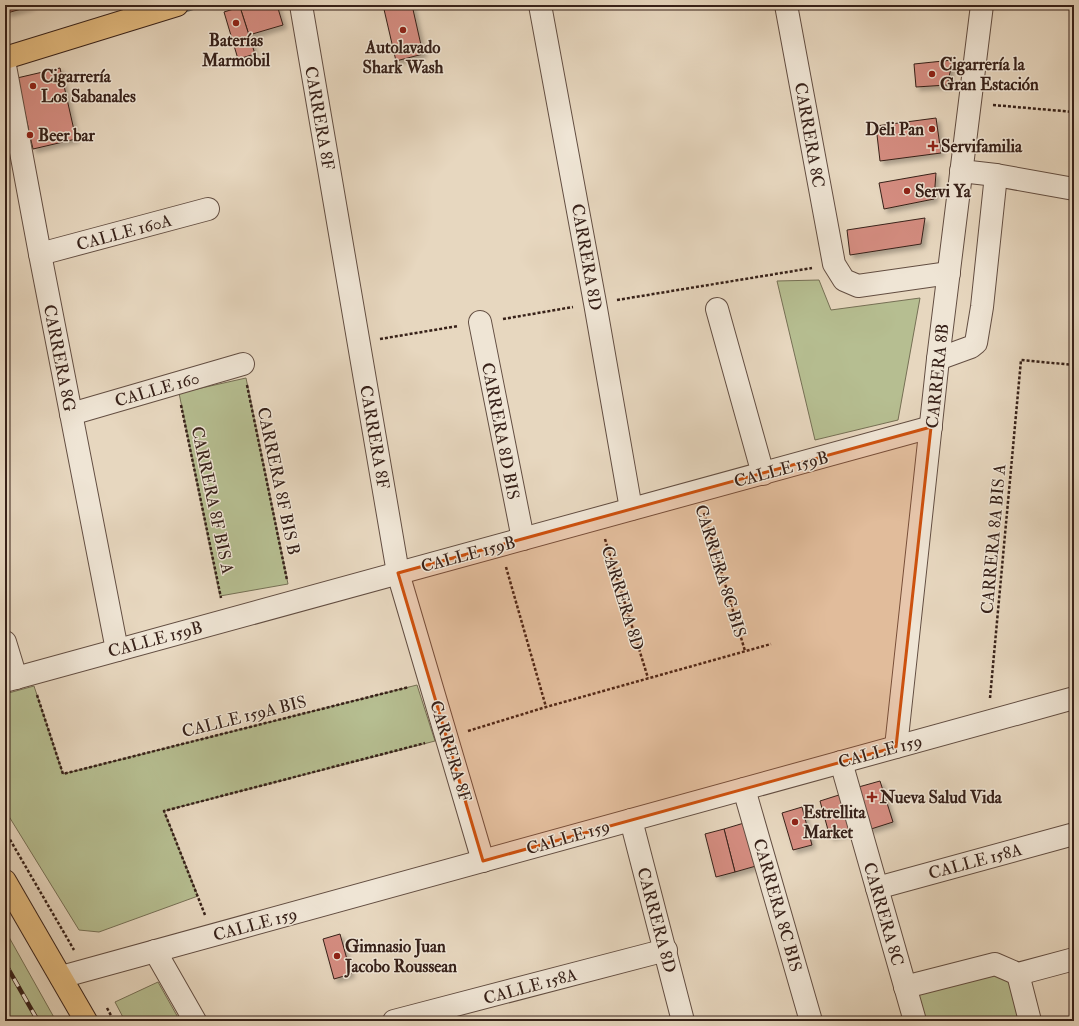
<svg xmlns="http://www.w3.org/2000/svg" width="1079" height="1026" font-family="'IM FELL Double Pica',serif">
	<defs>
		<filter id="shadow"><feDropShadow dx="3.5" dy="3.5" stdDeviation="2" flood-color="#0004"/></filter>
	</defs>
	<rect width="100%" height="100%" fill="#e7d7bf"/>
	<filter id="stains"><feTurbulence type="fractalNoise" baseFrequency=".005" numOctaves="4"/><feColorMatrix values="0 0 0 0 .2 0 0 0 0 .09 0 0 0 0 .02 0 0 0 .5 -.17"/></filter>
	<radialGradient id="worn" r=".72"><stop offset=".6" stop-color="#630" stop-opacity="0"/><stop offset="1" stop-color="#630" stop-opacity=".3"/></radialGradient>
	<g fill="#b6be91" stroke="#767055">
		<path d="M819 280 831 310 920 298 898 420 815 440 777 281Z"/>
		<path d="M246 378 288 584 220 596 179 393Z"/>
		<path d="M417 685 435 741 164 811 198 896 99 932 79 930 5 810V694L34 686 63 774Z"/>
		<path d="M5 930 56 1021H12L5 1009Z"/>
		<path d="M995 964 1018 974 1030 1021H915L905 987Z"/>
		<path d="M158 982 180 1021H125L115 1002Z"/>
	</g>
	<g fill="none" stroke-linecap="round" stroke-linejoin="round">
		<path stroke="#747b7b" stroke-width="7" d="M179 11 198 5"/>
	</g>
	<g fill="#d58d81" stroke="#372119" filter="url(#shadow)">
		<path d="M5 5H32V6L7 13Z"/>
		<path d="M247 5H277L283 25 249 35 240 7Z"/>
		<path d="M383 5H412L423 54 396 61Z"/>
		<path d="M240 7 255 54 238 59 224 12Z"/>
		<path d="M953 60 947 85 916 87 914 64Z"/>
		<path d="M60 68 76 139 33 149 17 78Z"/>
		<path d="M936 118 941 153 880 161 876 126Z"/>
		<path d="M936 173 934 199 884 209 879 183Z"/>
		<path d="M925 218 921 244 850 255 847 230Z"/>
		<path d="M880 781 893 822 868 830 855 788Z"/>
		<path d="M842 794 853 831 830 837 820 801Z"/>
		<path d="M802 807 812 845 793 850 782 813Z"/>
		<path d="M744 823 756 866 735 872 724 829Z"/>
		<path d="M724 829 735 872 716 877 705 834Z"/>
		<path d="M340 934 351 974 334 979 323 939Z"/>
	</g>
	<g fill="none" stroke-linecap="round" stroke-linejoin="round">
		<defs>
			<g id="minor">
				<path d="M301 5 398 573 483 861"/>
				<path d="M540 5 595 303 631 509"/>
				<path d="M786 5 834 264 844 280 858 286 949 273"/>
				<path d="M5 66 40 254 117 650"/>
				<path d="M961 171 996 175 1074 189"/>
				<path d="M40 254 208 209"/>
				<path d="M717 309 763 474"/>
				<path d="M480 322 523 539"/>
				<path d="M938 359 971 347 976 343 982 307 996 175"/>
				<path d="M71 414 243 364"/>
				<path d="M5 642 16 678"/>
				<path d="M5 681 931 427"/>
				<path d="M896 747 938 359 982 5"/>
				<path d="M841 762 915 1021"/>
				<path d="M744 789 811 1021"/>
				<path d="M631 820 683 1021"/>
				<path d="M877 888 1074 834"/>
				<path d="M155 951 195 1021"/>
				<path d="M1018 974 1030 1021"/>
				<path d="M61 977 1074 698"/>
				<path d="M905 987 995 964 1018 974 1074 959"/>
				<path d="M394 1021 666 950"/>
			</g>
			<g id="major">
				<path d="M5 58 177 5"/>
				<path d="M5 881 86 1021"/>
			</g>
		</defs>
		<use href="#minor" stroke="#634e42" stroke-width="24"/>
		<use href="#major" stroke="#372119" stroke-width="24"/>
		<g stroke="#372119" stroke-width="2.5" stroke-dasharray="3 2" stroke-linecap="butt">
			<path d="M993 105 1074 112"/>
			<path d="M617 300 812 268"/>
			<path d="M503 319 573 307"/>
			<path d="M380 339 458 326"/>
			<path d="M247 385 287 580"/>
			<path d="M181 405 221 598"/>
			<path d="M704 513 745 651"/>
			<path d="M605 539 648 678"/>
			<path d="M506 567 546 707"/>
			<path d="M37 695 63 774 409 687"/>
			<path d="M990 698 1021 360 1074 365"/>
			<path d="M468 731 546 707 771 644"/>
			<path d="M5 831 74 950"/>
			<path d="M205 915 164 811 425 743"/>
			<path d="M107 1008 114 1021"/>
			<path d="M5 1013 10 1021"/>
		</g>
		<use href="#minor" stroke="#efe5d5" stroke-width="22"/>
		<use href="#major" stroke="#e4bc80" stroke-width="22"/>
		<defs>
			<path id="rail" d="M5 963 38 1021"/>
		</defs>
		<use href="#rail" stroke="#372119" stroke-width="4.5"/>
		<use href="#rail" stroke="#efe5d5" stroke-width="3" stroke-dasharray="9" stroke-linecap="butt"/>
	</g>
	<path fill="#cd510e" fill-opacity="0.2" stroke="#cd510e" stroke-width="3" stroke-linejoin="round" d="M931 427 896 747 483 861 398 573Z"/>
	<g fill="#8f2418" stroke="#efe5d5" stroke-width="1.5">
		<circle cx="236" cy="23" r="4"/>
		<circle cx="403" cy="30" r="4"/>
		<circle cx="932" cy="74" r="4"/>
		<circle cx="33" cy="86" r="4"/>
		<circle cx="932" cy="129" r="4"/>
		<circle cx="30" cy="135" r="4"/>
		<path d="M931 140h4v4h4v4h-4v4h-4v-4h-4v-4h4z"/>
		<circle cx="907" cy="191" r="4"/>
		<path d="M870 791h4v4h4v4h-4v4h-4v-4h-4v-4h4z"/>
		<circle cx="795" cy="822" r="4"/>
		<circle cx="337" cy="956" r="4"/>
	</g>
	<g text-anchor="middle" stroke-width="3" stroke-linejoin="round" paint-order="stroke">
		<g font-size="17" font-weight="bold" fill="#372119" stroke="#efe5d5" text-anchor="start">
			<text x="236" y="46" text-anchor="middle">Baterías<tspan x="236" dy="20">Marmobil</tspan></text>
			<text x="403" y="53" text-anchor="middle">Autolavado<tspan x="403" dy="20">Shark Wash</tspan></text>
			<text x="940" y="70">Cigarrería la<tspan x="940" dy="20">Gran Estación</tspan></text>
			<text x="41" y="82">Cigarrería<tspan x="41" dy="20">Los Sabanales</tspan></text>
			<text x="924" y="135" text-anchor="end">Deli Pan</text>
			<text x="38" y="141">Beer bar</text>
			<text x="941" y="152">Servifamilia</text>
			<text x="915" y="197">Servi Ya</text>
			<text x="880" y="803">Nueva Salud Vida</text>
			<text x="803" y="818">Estrellita<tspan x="803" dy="20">Market</tspan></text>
			<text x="345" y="952">Gimnasio Juan<tspan x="345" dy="20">Jacobo Roussean</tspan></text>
		</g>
		<g font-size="17" fill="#372119" stroke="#efe5d5">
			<text transform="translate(320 118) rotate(80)" y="6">CARRERA 8F</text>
			<text transform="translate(810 135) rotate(80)" y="6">CARRERA 8C</text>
			<text transform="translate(124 232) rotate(-15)" y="6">CALLE 160A</text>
			<text transform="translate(587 257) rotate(80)" y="6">CARRERA 8D</text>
			<text transform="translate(60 358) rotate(79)" y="6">CARRERA 8G</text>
			<text transform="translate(937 376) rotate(-84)" y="6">CARRERA 8B</text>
			<text transform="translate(157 389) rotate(-16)" y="6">CALLE 160</text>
			<text transform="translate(501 431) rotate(79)" y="6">CARRERA 8D BIS</text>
			<text transform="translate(375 437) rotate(80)" y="6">CARRERA 8F</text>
			<text transform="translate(781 469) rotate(-15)" y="6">CALLE 159B</text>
			<text transform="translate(279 481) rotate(78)" y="6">CARRERA 8F BIS B</text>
			<text transform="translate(213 500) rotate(78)" y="6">CARRERA 8F BIS A</text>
			<text transform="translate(993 539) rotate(-85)" y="6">CARRERA 8A BIS A</text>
			<text transform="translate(468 554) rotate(-15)" y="6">CALLE 159B</text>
			<text transform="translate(721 571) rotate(73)" y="6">CARRERA 8C BIS</text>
			<text transform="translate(623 598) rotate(73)" y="6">CARRERA 8D</text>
			<text transform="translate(155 639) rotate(-15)" y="6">CALLE 159B</text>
			<text transform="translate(244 716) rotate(-14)" y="6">CALLE 159A BIS</text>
			<text transform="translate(451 751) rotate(73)" y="6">CARRERA 8F</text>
			<text transform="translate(880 751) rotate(-15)" y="6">CALLE 159</text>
			<text transform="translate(568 837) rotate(-16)" y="6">CALLE 159</text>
			<text transform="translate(975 861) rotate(-15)" y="6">CALLE 158A</text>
			<text transform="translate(778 905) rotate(74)" y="6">CARRERA 8C BIS</text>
			<text transform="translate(884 914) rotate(74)" y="6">CARRERA 8C</text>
			<text transform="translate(657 920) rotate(75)" y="6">CARRERA 8D</text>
			<text transform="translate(255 924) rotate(-15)" y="6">CALLE 159</text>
			<text transform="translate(530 986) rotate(-15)" y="6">CALLE 158A</text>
		</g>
	</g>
	<rect width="1079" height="1026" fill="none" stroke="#e7d7bf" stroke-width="20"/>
	<rect x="6" y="6" width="1067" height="1014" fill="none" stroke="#372119" stroke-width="2"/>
	<rect x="10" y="10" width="1059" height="1006" fill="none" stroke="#372119"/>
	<rect width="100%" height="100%" filter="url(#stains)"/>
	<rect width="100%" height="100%" fill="url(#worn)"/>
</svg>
